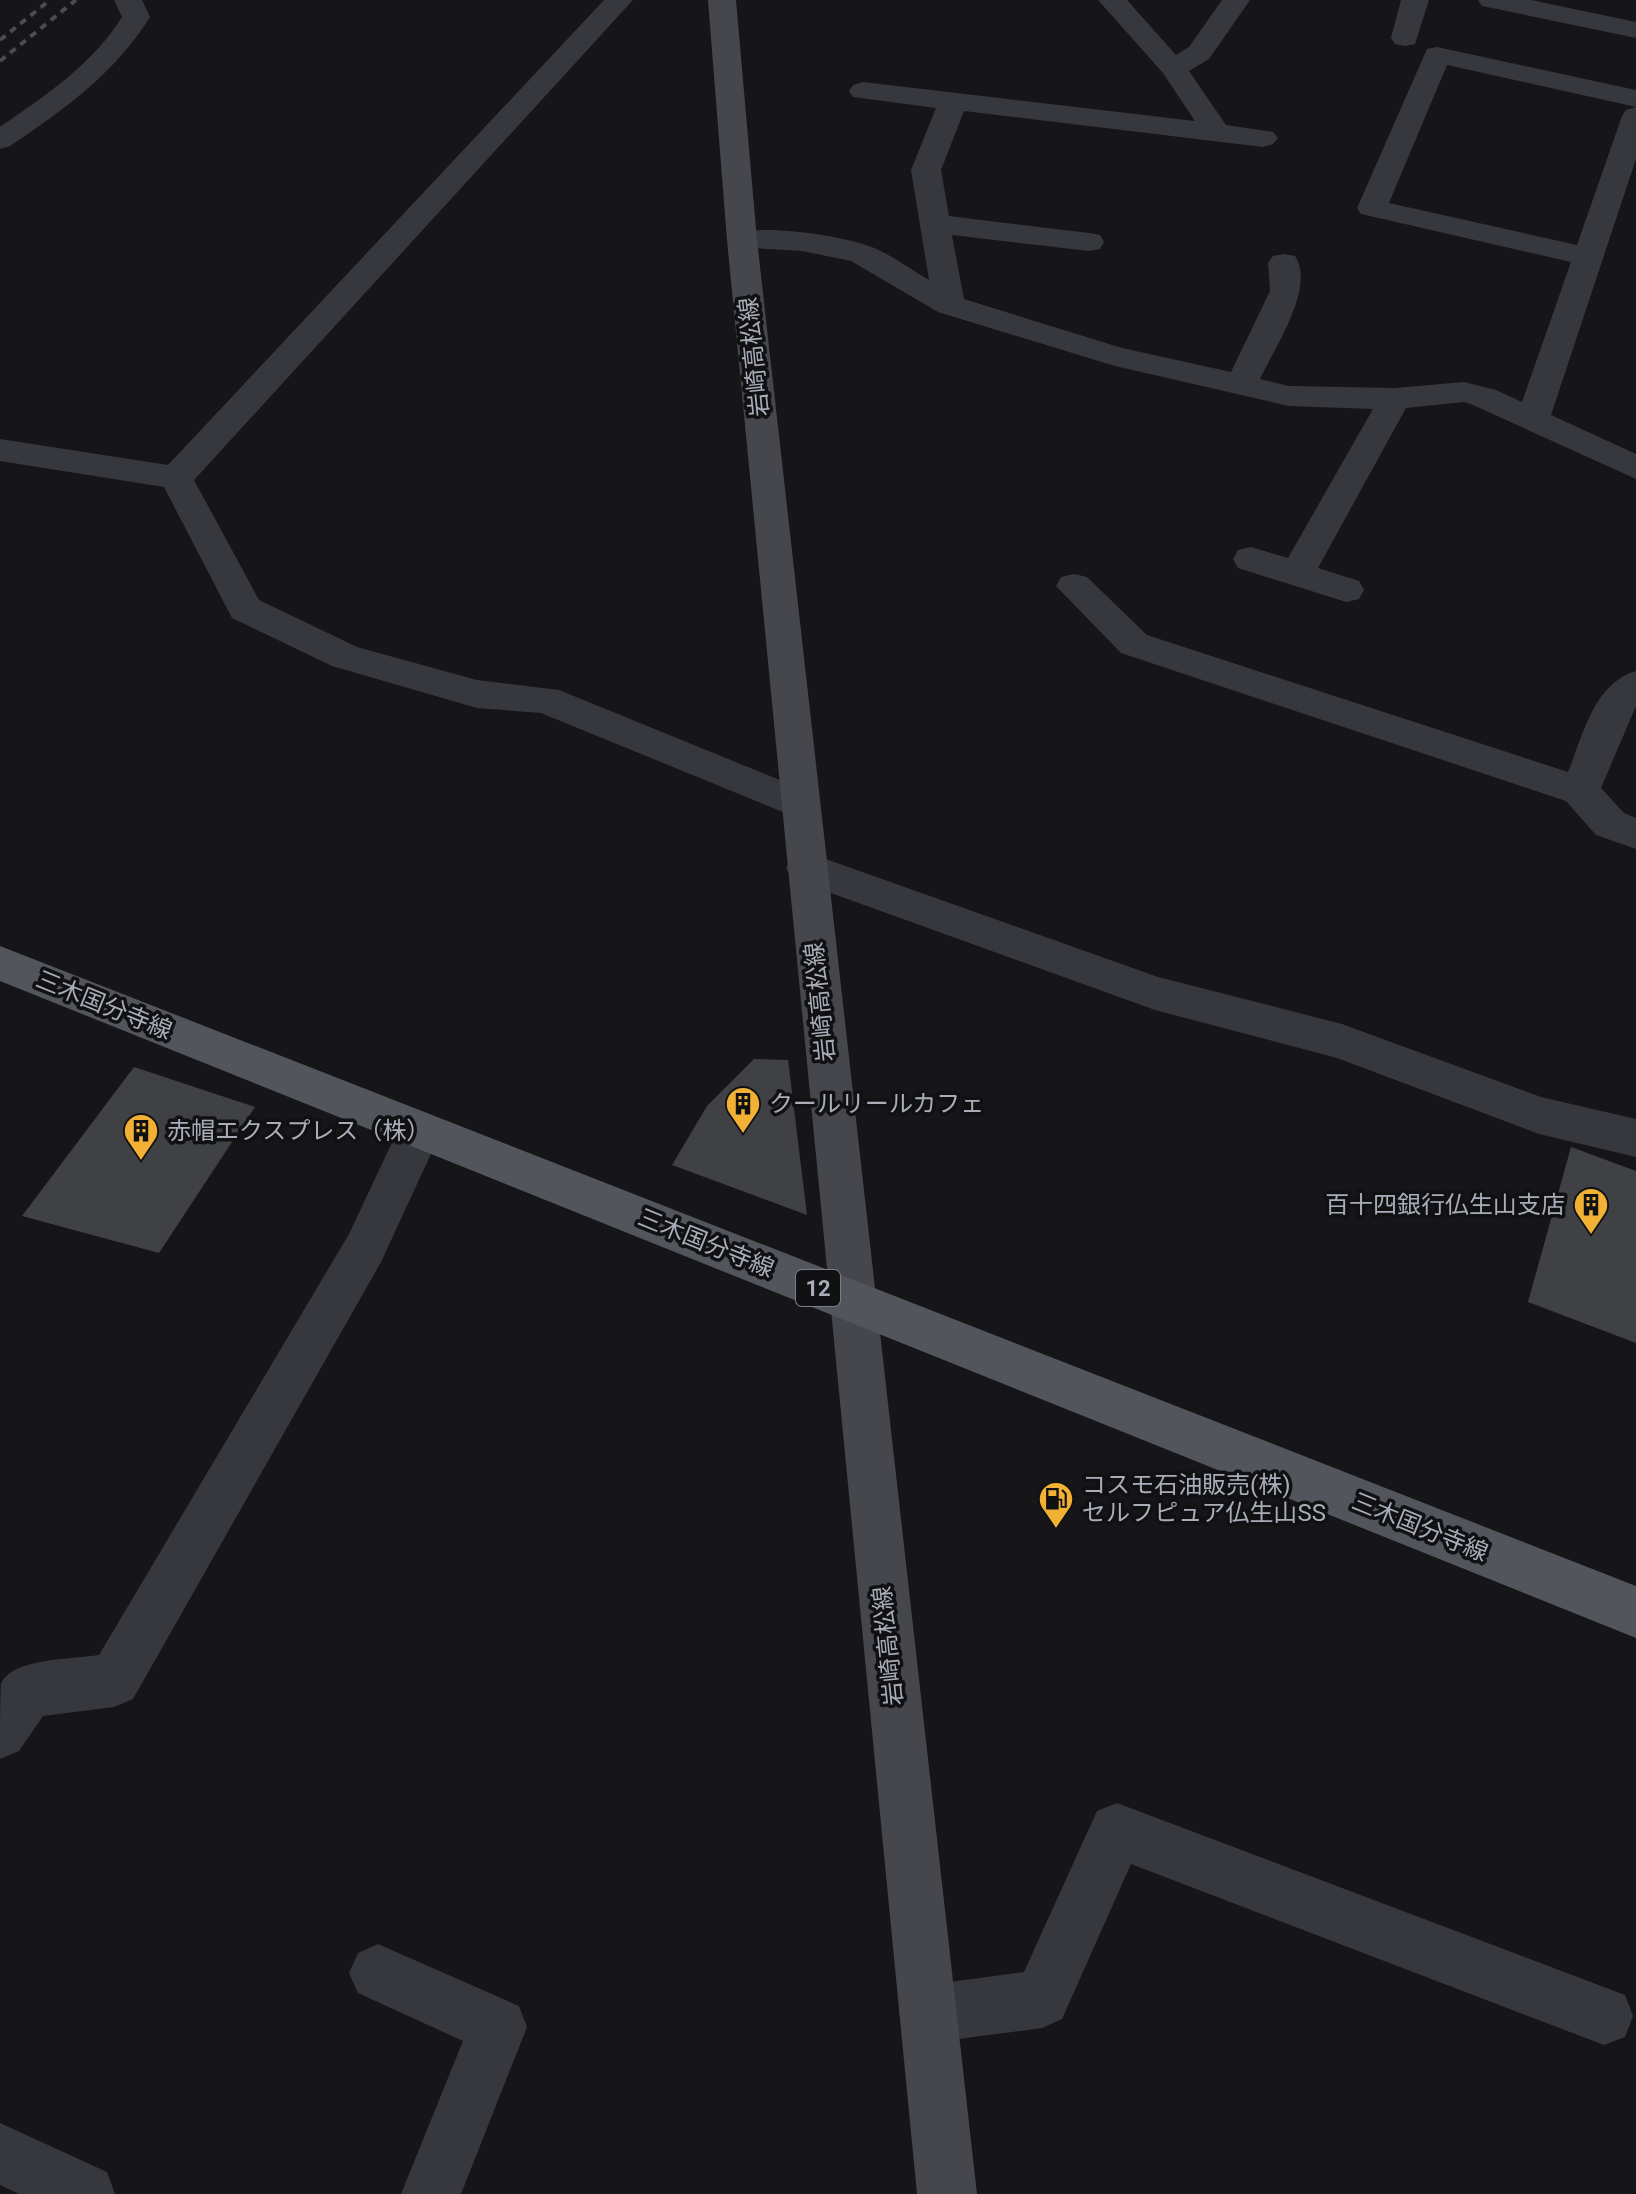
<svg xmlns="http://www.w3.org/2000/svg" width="1636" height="2194" font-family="Roboto,'Noto Sans JP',sans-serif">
	<rect width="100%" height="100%" fill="#161618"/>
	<g fill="#404145">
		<path d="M754 1059 788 1060 807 1215 672 1165 707 1106Z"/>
		<path d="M134 1067 255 1107 159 1253 22 1216Z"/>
		<path d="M1571 1147 1636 1171V1343L1528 1302Z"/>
	</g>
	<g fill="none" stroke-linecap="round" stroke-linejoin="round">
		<g fill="#37383d" fill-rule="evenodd">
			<path d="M114 0H142L150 17C114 74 65 109 10 146L0 149V127C46 95 92 65 122 17Z"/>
			<path d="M604 0H633L194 480 259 600 357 647 477 680 559 690 814 794 820 804 814 814 800 819 541 713 477 708 332 666 232 618 164 487 0 461V439L168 465Z"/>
			<path d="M1098 0H1127L1176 55 1189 47 1222 0H1250L1209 59 1189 71 1226 125 1273 132 1278 138 1273 144 1263 147 964 111 941 170 949 216 1089 233 1100 235 1104 242 1100 249 1089 251 952 235 964 299 1122 348 1231 372 1270 291 1268 263 1273 256 1284 254 1295 256C1316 287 1274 349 1260 379L1289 386 1395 388 1464 382 1496 390 1522 402 1571 262 1361 214 1357 208 1427 49 1437 47 1636 90V159L1551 415 1636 454V479L1473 405 1464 402 1406 408 1318 568 1359 581 1364 590 1359 599 1346 602 1238 568 1233 559 1238 550 1251 547 1288 558 1373 409 1289 406 1115 366 938 312 851 261 802 251 731 247 727 240 731 233C767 225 834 234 869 246 889 253 910 269 929 280L911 170 936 108 853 97 849 91 853 85 863 82 1195 121 1163 73ZM1447 65 1636 107 1626 110 1622 116 1577 245 1389 203Z"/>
			<path d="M1401 0H1429L1415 44 1405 46 1395 44 1391 38Z"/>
			<path d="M1478 0H1531L1636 22V38L1492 8 1482 6Z"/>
			<path d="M1074 574 1087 577 1147 635 1568 772C1583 735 1594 683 1636 671V706L1601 788 1624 813 1636 818V849L1596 835 1566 801 1121 653 1056 586 1061 577Z"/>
			<path d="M806 852 1158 977 1342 1024 1541 1097 1636 1119V1157L1539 1134 1337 1058 1155 1010 792 879 786 868 792 857Z"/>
			<path d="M420 1111 436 1117 442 1130 381 1262 133 1699 114 1707 43 1716 19 1751 0 1759C0 1741 0 1699 1 1684 11 1658 74 1659 99 1655L349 1234 404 1117Z"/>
			<path d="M1117 1803 1625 1995 1633 2016 1625 2037 1604 2045 1131 1864 1062 2019 1042 2028 928 2043 907 2035 899 2014 907 1993 928 1985 1024 1972 1097 1811Z"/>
			<path d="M378 1944 519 2006 527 2027 461 2194H401L463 2041 358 1993 349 1973 358 1953Z"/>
			<path d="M0 2123 107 2172 115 2194H19L0 2185Z"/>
		</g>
		<path fill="#45474d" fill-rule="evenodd" d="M708 0H736L757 240 977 2194H917L727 240Z"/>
		<path fill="#53555c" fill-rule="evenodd" d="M0 946 1636 1586V1638L0 981Z"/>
		<g stroke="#4a4c52" stroke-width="4" stroke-dasharray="7 6" stroke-linecap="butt">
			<path d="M0 40 50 0"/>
			<path d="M0 61 76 0"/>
		</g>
	</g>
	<defs>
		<symbol id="building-pin" viewBox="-11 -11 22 30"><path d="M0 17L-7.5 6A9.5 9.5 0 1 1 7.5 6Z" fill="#f2b134" stroke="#111113"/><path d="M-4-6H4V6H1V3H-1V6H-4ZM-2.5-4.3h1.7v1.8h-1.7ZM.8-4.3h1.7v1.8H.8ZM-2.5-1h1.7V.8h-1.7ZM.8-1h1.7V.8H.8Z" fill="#111"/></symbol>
		<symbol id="fuel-pin" viewBox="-11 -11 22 30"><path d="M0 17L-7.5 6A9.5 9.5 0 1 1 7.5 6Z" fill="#f2b134" stroke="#111113"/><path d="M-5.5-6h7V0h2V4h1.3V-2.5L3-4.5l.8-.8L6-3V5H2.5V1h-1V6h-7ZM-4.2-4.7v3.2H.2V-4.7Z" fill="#111"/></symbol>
	</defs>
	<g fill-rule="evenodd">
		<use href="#building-pin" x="723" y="1084" width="40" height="54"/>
		<use href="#building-pin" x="121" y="1111" width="40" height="54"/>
		<use href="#building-pin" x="1571" y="1185" width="40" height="54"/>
		<use href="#fuel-pin" x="1036" y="1479" width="40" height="54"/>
	</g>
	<g text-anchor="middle" stroke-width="7" stroke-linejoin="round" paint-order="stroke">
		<rect fill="#111113" stroke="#7b7e86" stroke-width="2" x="796" y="1270" width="44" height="36" rx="6"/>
		<g font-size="22" font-weight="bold" fill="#a8adb8">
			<text x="818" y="1296">12</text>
		</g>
		<g font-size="24" fill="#a8adb8" stroke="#111113">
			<text transform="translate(754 357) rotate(-96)" y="8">岩崎高松線</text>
			<text transform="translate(820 1002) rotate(-96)" y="8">岩崎高松線</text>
			<text transform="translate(104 1005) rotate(22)" y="8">三木国分寺線</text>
			<text transform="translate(706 1243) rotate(22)" y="8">三木国分寺線</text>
			<text transform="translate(1420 1527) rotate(22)" y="8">三木国分寺線</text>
			<text transform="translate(888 1646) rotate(-96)" y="8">岩崎高松線</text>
		</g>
		<g font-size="24" fill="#a8adb8" stroke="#111113" text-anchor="start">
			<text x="769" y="1112">クールリールカフェ</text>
			<text x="167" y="1139">赤帽エクスプレス（株）</text>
			<text x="1565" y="1213" text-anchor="end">百十四銀行仏生山支店</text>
			<text x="1082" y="1493">コスモ石油販売(株)<tspan x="1082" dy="28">セルフピュア仏生山SS</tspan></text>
		</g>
	</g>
</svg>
